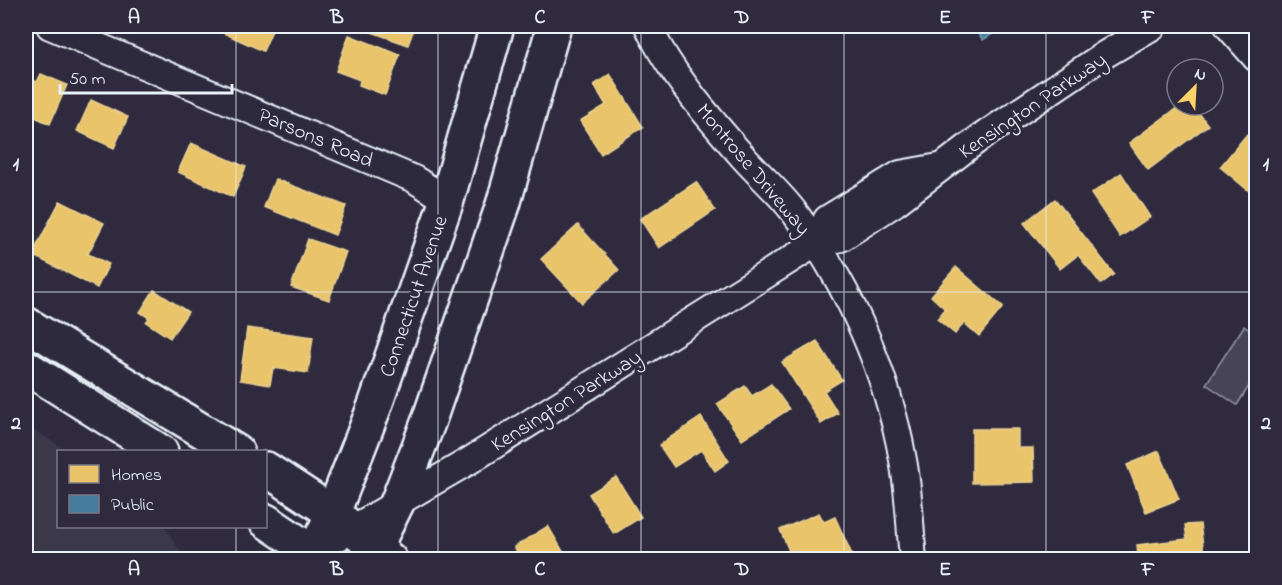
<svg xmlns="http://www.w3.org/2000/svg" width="1282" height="585" font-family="'Indie Flower',sans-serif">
	<rect width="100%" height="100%" fill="#2f2a3d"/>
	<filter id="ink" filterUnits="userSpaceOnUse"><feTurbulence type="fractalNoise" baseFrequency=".0167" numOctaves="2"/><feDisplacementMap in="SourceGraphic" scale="12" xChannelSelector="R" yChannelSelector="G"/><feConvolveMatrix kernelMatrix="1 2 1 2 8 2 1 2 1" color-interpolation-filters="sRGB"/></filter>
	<g filter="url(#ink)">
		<path fill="#3b3749" d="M26 425 68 451 58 452V526L165 527 185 559H26Z"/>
		<path fill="#464455" stroke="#979aa6" stroke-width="1.5" d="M1244 326 1256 335V375L1237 405 1206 384Z"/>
		<g fill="#e9c46a" stroke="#e9d295" stroke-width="1.5">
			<path d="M224 26H274L263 51 221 32Z"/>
			<path d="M371 26H415L408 45 369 31Z"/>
			<path d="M349 35 400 55 385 95 359 85 360 80 336 71Z"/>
			<path d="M41 74 67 85 50 124 26 113V77L37 82Z"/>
			<path d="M610 74 643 127 601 154 580 121 606 105 594 85Z"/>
			<path d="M91 100 128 117 114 148 77 131Z"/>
			<path d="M1181 105H1193L1208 125 1148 170 1129 143Z"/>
			<path d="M1247 134 1256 142V197L1220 167Z"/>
			<path d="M191 143 246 167 233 197 178 172Z"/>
			<path d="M1121 173 1150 217 1120 237 1091 194Z"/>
			<path d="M275 179 346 206 335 235 264 207Z"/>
			<path d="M696 182 715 210 659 248 640 219Z"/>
			<path d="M1055 199 1114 274 1101 284 1078 255 1060 269 1024 223Z"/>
			<path d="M60 201 104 223 88 254 109 264 97 288 32 255Z"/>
			<path d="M578 225 619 270 582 303 541 259Z"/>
			<path d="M308 239 346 252 329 300 291 287Z"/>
			<path d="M956 267 1003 307 979 336 964 323 955 334 937 319 945 309 931 296Z"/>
			<path d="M154 290 188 312 170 338 146 322 149 318 140 312Z"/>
			<path d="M247 328 313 337 308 373 273 368 270 385 240 380Z"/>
			<path d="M817 341 842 380 824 391 838 413 821 424 782 362Z"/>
			<path d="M771 384 789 409 742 440 717 404 745 386 752 396Z"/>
			<path d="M701 417 729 461 715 471 701 450 674 467 659 445Z"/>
			<path d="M972 429H1018V448H1033L1034 482 972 483Z"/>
			<path d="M1159 451 1179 499 1146 512 1127 465Z"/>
			<path d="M616 477 641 517 614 534 589 494Z"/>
			<path d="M819 513 824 522 835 517 854 559 793 560 780 530Z"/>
			<path d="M1200 524 1205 560H1127L1138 557 1137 545 1187 539 1185 525Z"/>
			<path d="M548 526 568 560H522L514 547Z"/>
			<path d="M727 553 731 560H717Z"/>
		</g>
		<path fill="#457b9d" stroke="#769eb8" stroke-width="1.5" d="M973 26H1005L983 40Z"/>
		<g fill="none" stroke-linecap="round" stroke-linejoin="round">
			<defs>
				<g id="minor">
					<path d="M50 26 414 179 447 200"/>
					<path d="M648 26C669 72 710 119 744 158 760 176 779 192 794 212 848 283 887 371 903 460 909 492 910 526 913 560"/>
					<path d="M1228 26 1256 58"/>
					<path d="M815 244 827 219 900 174 939 167"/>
					<path d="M337 538 469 461 815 244 841 238 895 203 977 140 1104 55 1153 26"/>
				</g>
				<g id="major">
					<path d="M26 324 237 452"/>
					<path d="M26 367 161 452"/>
					<path d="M266 469 333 513 390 560"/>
					<path d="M266 521 324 560"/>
					<path d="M311 560 333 513 374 408 447 200 497 26"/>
					<path d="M369 560 397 503 428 423 503 205 554 26"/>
				</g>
			</defs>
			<use href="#minor" stroke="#e8f1f8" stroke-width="30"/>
			<use href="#major" stroke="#e8f1f8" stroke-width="38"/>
			<use href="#minor" stroke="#2f2a3d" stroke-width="26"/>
			<use href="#major" stroke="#2f2a3d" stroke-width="33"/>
		</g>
	</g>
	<path fill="none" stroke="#e8f1f8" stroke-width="1.5" stroke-opacity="0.55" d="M236 26V452M438 26V560M641 26V560M844 26V560M1046 26V560M26 292H1256M236 526V560"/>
	<g text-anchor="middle" stroke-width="6" stroke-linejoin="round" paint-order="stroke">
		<g font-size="21" fill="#e8f1f8" stroke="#2f2a3d">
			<text transform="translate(1032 105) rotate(-34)" y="7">Kensington Parkway</text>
			<text transform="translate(316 137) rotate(23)" y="7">Parsons Road</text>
			<text transform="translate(754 169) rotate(50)" y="7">Montrose Driveway</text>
			<text transform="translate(413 296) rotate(-71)" y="7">Connecticut Avenue</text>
			<text transform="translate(566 400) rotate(-32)" y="7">Kensington Parkway</text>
		</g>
	</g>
	<rect width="1282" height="585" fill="none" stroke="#2f2a3d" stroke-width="66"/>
	<rect x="57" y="450" width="210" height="78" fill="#2f2a3d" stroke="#797a88" stroke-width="1.5"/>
	<rect x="69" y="465" width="30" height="18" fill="#e9c46a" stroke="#797a88" stroke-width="1.5"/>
	<text x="111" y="480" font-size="18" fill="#e8f1f8">Homes</text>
	<rect x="69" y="495" width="30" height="18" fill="#457b9d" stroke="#797a88" stroke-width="1.5"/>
	<text x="111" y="510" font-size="18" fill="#e8f1f8">Public</text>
	<g transform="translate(1195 87) rotate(24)"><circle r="28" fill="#2f2a3d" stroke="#797a88" stroke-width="1.5"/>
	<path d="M0-4.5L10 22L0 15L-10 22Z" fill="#ffd166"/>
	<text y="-9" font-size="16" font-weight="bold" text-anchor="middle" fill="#e8f1f8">N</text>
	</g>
	<path d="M60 84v9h172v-9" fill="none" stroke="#e8f1f8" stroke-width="3"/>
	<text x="69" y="84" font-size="18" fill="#e8f1f8" stroke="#2f2a3d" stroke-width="4.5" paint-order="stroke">50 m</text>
	<rect x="33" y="33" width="1216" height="519" fill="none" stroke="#e8f1f8" stroke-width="2"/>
	<g font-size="20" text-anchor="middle" font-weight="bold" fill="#e8f1f8">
		<text x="134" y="23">A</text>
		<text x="337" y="23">B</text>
		<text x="540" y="23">C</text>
		<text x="742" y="23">D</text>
		<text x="945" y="23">E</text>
		<text x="1148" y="23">F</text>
		<text x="16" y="170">1</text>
		<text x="1266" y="170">1</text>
		<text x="16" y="429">2</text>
		<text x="1266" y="429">2</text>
		<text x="134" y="575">A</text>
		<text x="337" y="575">B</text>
		<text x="540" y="575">C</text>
		<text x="742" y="575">D</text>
		<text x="945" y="575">E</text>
		<text x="1148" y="575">F</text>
	</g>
</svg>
